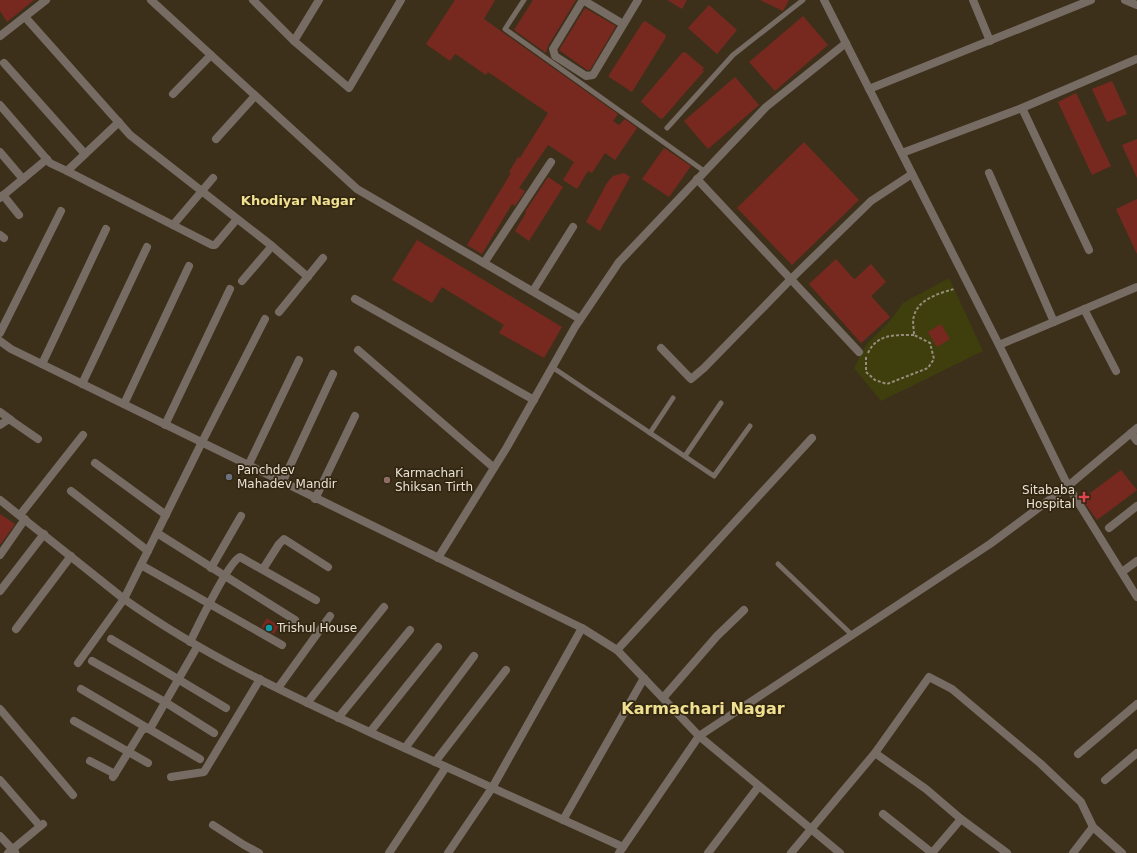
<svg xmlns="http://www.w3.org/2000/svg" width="1137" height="853" font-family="'DejaVu Sans',sans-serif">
	<rect width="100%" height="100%" fill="#3d301b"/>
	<path fill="#3e3f0d" d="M949 278 983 351 881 401 854 368 866 345 891 320 903 303Z"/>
	<g fill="#772920">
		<path d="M0 0H34L7 22 0 11Z"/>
		<path d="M455 0H495L484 19 618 114 613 121 619 125 625 119 637 128 615 160 605 153 592 173 588 171 577 189 563 180 574 162 548 145 519 188 525 191 515 206 512 204 482 254 467 245 511 173 509 172 518 157 520 158 548 113 488 72 486 75 457 55 455 54 450 61 426 44Z"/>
		<path d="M533 0H576L548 46 546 53 514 30Z"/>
		<path d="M667 0H687L682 9Z"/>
		<path d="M760 0H789L783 11Z"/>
		<path d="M709 5 737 30 717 54 688 28Z"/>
		<path d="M585 8 616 26 590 70H587L559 50Z"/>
		<path d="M803 16 828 45 775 91 749 62Z"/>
		<path d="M645 21 666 35 665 36 666 37 632 92 609 77V75L643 22Z"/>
		<path d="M685 52 704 68 702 70 704 71 663 118 661 119 641 102 642 100 682 53Z"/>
		<path d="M735 77 759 105 708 149 684 121Z"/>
		<path d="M1112 81 1127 114 1107 122 1092 89Z"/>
		<path d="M1076 93 1111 166 1092 175 1058 102Z"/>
		<path d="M1137 139V178L1122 145Z"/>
		<path d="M804 142 859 200 792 265 737 208Z"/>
		<path d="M664 148 691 166 669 197 642 179Z"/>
		<path d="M624 173 630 177 600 231 586 222 607 183 613 176Z"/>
		<path d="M548 177 563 187 529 241 515 231 526 213 525 212Z"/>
		<path d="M1137 199V254L1116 209Z"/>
		<path d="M417 240 562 327 544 358 499 333 504 325 442 287 432 303 392 280Z"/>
		<path d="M836 259 853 278 855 279 871 264 886 282 871 296 890 317 861 343 809 284Z"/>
		<path d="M941 324 950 339 937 347 928 332Z"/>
		<path d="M1121 470 1137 490 1097 520 1082 499Z"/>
		<path d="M0 514 15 524 0 545Z"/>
		<path d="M267 618 279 626 274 634 261 627Z"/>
	</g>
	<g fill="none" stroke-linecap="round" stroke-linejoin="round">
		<g stroke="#978d7c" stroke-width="2" stroke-dasharray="3 2" stroke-linecap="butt">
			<path d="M868 353C877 334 894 335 914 335"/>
			<path d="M866 357V372L875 380 887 384 928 368 934 359 930 343 914 335C914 329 912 321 914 316 918 299 940 293 954 289"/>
		</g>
		<g stroke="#766c64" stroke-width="5">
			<path d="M524 0 505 29 704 171"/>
			<path d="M667 128 733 55 803 0"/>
			<path d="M552 367 714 476 750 426"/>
			<path d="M650 433 673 398"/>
			<path d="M685 456 721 403"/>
			<path d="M778 564 852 635"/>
		</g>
		<g stroke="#766c64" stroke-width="8">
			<path d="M253 0 294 41 349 88 401 0"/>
			<path d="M583 0 553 49 555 56 586 76 593 75 638 0"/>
			<path d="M583 0 623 24"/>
			<path d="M824 0 999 345 1068 486 1137 597"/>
			<path d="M973 0 990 41"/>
			<path d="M1125 0 1137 5"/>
			<path d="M25 17 130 135 272 246 308 277"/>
			<path d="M294 41 319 0"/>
			<path d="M4 63 85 154"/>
			<path d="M869 89 1091 0"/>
			<path d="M173 94 211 55"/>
			<path d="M0 105 50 163 67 171"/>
			<path d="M1022 108 1089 250"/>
			<path d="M119 122 67 171 212 245H215L237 219"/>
			<path d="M216 139 255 96"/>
			<path d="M0 152 23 179"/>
			<path d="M902 153 1022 108 1137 59"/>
			<path d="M989 173 1054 322"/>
			<path d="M697 179 859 352"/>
			<path d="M3 195 19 215"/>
			<path d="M0 198 47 159"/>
			<path d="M173 225 213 178"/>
			<path d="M0 235 4 238"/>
			<path d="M484 263 551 162"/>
			<path d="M242 281 272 246"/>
			<path d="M533 291 573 227"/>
			<path d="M355 299 534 400"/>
			<path d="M1084 309 1116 371"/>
			<path d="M279 312 323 258"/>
			<path d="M0 333 61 211"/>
			<path d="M999 345 1137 287"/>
			<path d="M661 348 691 379 704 368 791 279 871 201 912 174"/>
			<path d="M358 350 493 467"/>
			<path d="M42 364 106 229"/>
			<path d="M82 384 147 247"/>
			<path d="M124 404 189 266"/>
			<path d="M0 412 11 420"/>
			<path d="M0 425 9 419 38 439"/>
			<path d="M165 425 230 289"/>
			<path d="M1131 433 1137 441"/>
			<path d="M201 444 265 319"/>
			<path d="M95 463 166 515"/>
			<path d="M248 466 299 360"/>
			<path d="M282 483 333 374"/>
			<path d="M71 491 148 551"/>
			<path d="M315 499 355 416"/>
			<path d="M0 500 124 599 78 663"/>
			<path d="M20 515 83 435"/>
			<path d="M1109 528 1137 506"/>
			<path d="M157 533 295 620"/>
			<path d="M0 555 25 519"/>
			<path d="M141 565 282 645"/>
			<path d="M211 568 241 516"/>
			<path d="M263 569 279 544 284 539 328 567"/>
			<path d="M1122 572 1137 561"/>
			<path d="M0 591 44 534"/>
			<path d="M16 629 71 556"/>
			<path d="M111 639 226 708"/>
			<path d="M190 642C197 628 229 561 240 557L316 600"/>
			<path d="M617 650 812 438"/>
			<path d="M92 661 165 702 214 733"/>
			<path d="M278 688 330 616"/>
			<path d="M81 689 200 759"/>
			<path d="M663 698 717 636 744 610"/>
			<path d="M307 703 384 607"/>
			<path d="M0 709 73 795"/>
			<path d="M338 718 410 630"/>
			<path d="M74 721 148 763"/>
			<path d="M370 732 438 647"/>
			<path d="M405 748 474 656"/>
			<path d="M875 753 929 677 952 689 1041 764 1081 802 1093 827 1122 853"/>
			<path d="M1078 754 1137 704"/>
			<path d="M90 761 115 774"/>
			<path d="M435 762 506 670"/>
			<path d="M113 777 142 730 151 727 197 647"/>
			<path d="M171 777 204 772 260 679"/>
			<path d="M0 780 40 826"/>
			<path d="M1105 780 1137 753"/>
			<path d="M883 814 932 853"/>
			<path d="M563 820 644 678"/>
			<path d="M213 825 244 845 259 853"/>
			<path d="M0 836 15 852"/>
			<path d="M8 853 43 824"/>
			<path d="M389 853 446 767"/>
			<path d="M448 853 492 788 582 628"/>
			<path d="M708 853 759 786"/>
			<path d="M791 853 875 753 926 789 961 819 1007 853"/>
			<path d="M932 853 961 819"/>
			<path d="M1073 853 1093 827"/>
		</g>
		<g stroke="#766c64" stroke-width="8">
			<path d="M151 0 357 189 580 319"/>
			<path d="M0 36 46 0"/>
			<path d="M0 341 11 349 582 628 617 650 699 736 840 853"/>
			<path d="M201 444 124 599C203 655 291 696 378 736 460 773 542 810 623 847"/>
			<path d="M438 558 507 447 575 327 619 262 766 107 846 43"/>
			<path d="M619 853 699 736 990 544 1068 486 1137 428"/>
		</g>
	</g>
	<circle fill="#6b7280" stroke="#322611" stroke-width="1.5" cx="229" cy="477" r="4"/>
	<circle fill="#8d6e63" stroke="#322611" stroke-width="1.5" cx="387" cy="480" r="4"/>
	<path fill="#e0444e" stroke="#322611" stroke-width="1.5" d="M1082 491h4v4h4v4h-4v4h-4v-4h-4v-4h4z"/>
	<circle fill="#0f9aa8" stroke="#322611" stroke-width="1.5" cx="269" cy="628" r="4"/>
	<g text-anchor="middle" stroke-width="3.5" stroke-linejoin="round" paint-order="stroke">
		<g font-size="12" fill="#e9e1d4" stroke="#322611" text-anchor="start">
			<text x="237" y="474">Panchdev<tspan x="237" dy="14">Mahadev Mandir</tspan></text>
			<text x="395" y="477">Karmachari<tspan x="395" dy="14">Shiksan Tirth</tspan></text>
			<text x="1075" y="494" text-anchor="end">Sitababa<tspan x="1075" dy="14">Hospital</tspan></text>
			<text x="277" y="632">Trishul House</text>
		</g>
		<g font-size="13" font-weight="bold" fill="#efe092" stroke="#322611">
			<text x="298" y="205">Khodiyar Nagar</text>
		</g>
		<g font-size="16" font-weight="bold" fill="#efe092" stroke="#322611">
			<text x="703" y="714">Karmachari Nagar</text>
		</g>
	</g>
</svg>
